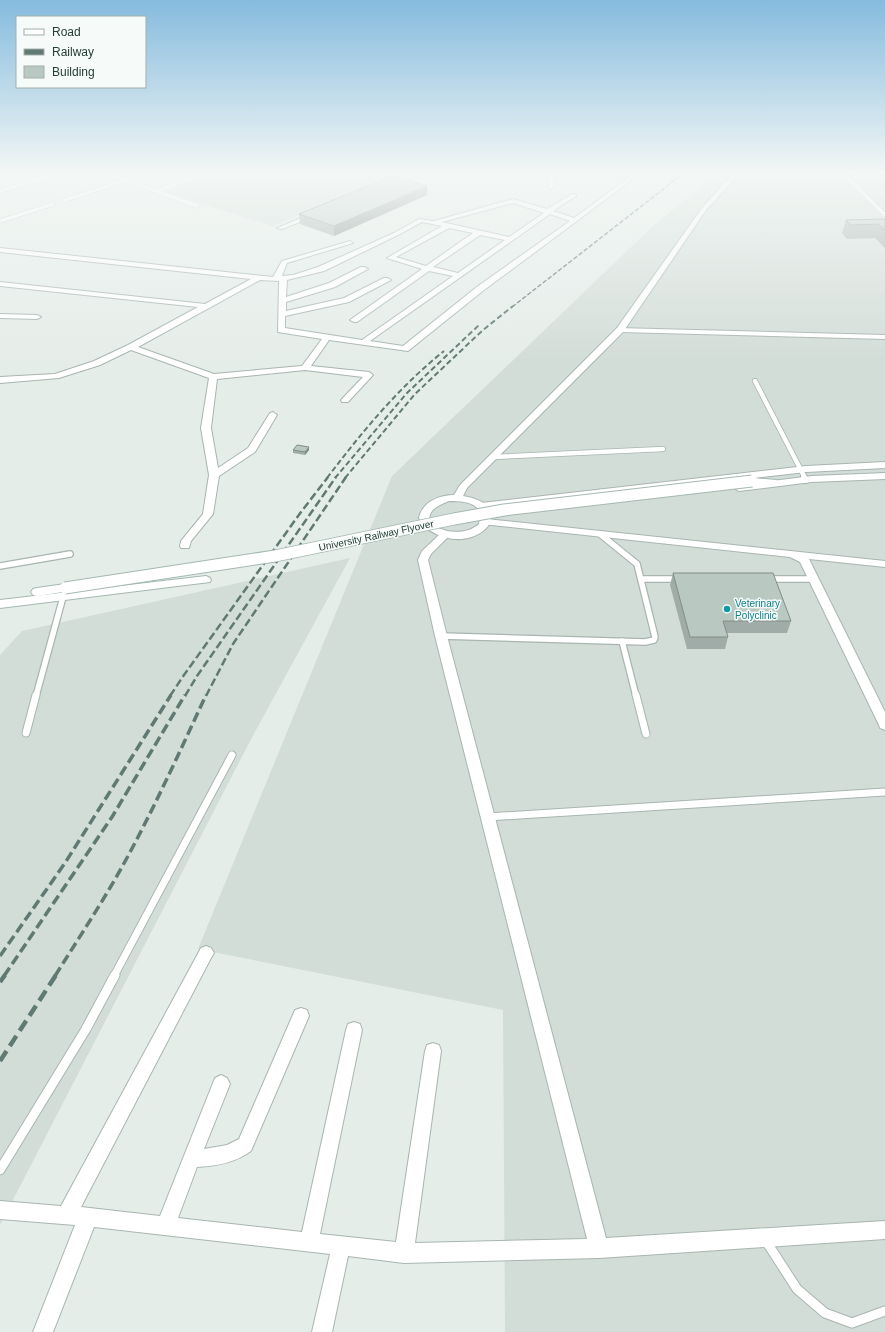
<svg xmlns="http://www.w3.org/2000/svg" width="885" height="1332" font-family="Helvetica,sans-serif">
	<rect width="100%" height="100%" fill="#e5ede9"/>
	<g fill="#d3ddd8">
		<path d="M218 173H380L387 174 380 181 273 226 165 192Z"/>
		<path d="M718 173H885V1332H505L503 1010 198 949 392 476 653 226Z"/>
		<path d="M350 558 249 743 0 1225V655L22 631Z"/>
	</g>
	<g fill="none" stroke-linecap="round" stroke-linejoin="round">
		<defs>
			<g id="service-far4">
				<path d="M105 173 198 206"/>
				<path d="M843 173 885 215"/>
				<path d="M0 191 59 173"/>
				<path d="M156 191 208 173"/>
				<path d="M65 200 127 180"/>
				<path d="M0 221 53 204"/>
			</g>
			<g id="service-far3">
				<path d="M755 381 805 478"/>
				<path d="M493 457 663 449"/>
			</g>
			<g id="service-far2">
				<path d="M804 477 806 480"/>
				<path d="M0 566 70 554"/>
				<path d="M641 579H679"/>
				<path d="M768 579H813"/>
				<path d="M441 636 645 642 654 640 655 637 637 564 600 534"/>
				<path d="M622 641 636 696"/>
				<path d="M36 696 63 597"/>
			</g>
			<g id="service-far1">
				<path d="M636 695 646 734"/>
				<path d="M26 733 36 695"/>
				<path d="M488 817 885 792"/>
				<path d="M114 976 232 755"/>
			</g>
			<g id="service">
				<path d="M0 1170 86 1029 115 975"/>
				<path d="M766 1241 797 1289 825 1313 852 1323 885 1311"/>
			</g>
			<g id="minor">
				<path d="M395 173H401L393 182 379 186V184L389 180Z"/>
				<path d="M549 173H555L554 187 551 189 548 187Z"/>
				<path d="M635 173 638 175 637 176 526 259 484 290 408 351 329 340 311 366 369 372 373 375 348 402H342L341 400 363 377 305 370 217 379 211 428 218 468 248 448 270 413 273 412 277 415 255 452 219 476 213 514 191 541 189 548H181L180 546 181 541 203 514 209 475 201 428 209 378 131 350 100 365 59 378 0 383V377L55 374 94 361 128 345 198 307 0 286V282L205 304 251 279 0 252V248L273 277 282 261 350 241 353 243 287 263 282 276 293 275 318 267 394 233 419 219 434 221 513 199 547 209 572 194H576V196L553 211 574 218ZM513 203 544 213 509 237 442 222ZM550 214 570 221 478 286 403 346 370 341ZM422 222 442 226 387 258 422 269 350 320 354 322H357L429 271 453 276 362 340 285 328V316L349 302 391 280 387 278H384L344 298 286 311V302L335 287 368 269 364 267H361L329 283 286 297 287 280 324 271 398 235ZM449 228 473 233 426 266 396 257ZM480 235 505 240 458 273 433 267ZM260 280 279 281 278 332 322 339 302 366 214 374 138 347Z"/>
				<path d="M313 213 316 215 315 216 282 229 277 228Z"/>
				<path d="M0 314 37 315 41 317 37 319 0 318Z"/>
				<path d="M617 328 885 335V339L620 332H617Z"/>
				<path d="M885 462V468L806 472 481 509 476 506 481 503 806 466Z"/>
				<path d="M885 473V479L812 482 739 491 734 488 739 485 812 476Z"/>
				<path d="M486 519 885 561V567L809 559 885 712V730L880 728 879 725 800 562 790 557 482 524 481 522Z"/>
				<path d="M445 532 450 535 431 554 428 560 447 636 606 1238 885 1221V1239L599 1258 404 1263 348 1256 332 1332H312L330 1254 94 1227 53 1332H33L75 1225 0 1219V1201L61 1206 201 948 206 946 211 948 214 953 211 958 81 1207 160 1216 215 1078 221 1075 227 1078 230 1084 204 1149 227 1145 239 1139 295 1010 301 1008 307 1010 309 1016 251 1151C235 1163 216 1166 197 1167L178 1218 302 1232 346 1030 348 1024 354 1022 360 1024 362 1030 320 1234 396 1242 425 1051 427 1045 433 1043 439 1045 441 1051 415 1243 587 1239 435 636 418 560 422 551 441 533Z"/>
			</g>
			<path id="tertiary" d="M734 173H740L706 210 623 332 467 488 463 496C475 498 492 503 491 518 491 523 487 528 483 531 464 546 430 539 419 518 422 502 439 495 454 495L460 485 617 328 702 208ZM449 501C460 501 475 501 481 513L479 524C456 545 400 519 449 501Z"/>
			<g id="secondary">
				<path d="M752 478 776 480 781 483 776 486 749 483 747 481 749 479Z"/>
				<path d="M206 576 210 578 211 580 210 582 0 608V600Z"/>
				<path d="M65 584 69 585 71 588 69 591 37 596 33 595 31 592 33 589 37 588Z"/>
			</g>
		</defs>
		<use href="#service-far4" stroke="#a8b5b0" stroke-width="4.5"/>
		<use href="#service-far3" stroke="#a8b5b0" stroke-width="6"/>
		<use href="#service-far2" stroke="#a8b5b0" stroke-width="8"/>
		<use href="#service-far1" stroke="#a8b5b0" stroke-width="9"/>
		<use href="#service" stroke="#a8b5b0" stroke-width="11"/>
		<use href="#minor" stroke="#a8b5b0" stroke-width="2"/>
		<use href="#tertiary" stroke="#a8b5b0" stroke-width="2"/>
		<use href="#secondary" stroke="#a4b8b1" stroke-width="2"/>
		<use href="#service-far4" stroke="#fff" stroke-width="3.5"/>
		<use href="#service-far3" stroke="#fff" stroke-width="4.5"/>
		<use href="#service-far2" stroke="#fff" stroke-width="5.5"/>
		<use href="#service-far1" stroke="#fff" stroke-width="7"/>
		<use href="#service" stroke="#fff" stroke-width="9"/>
		<use href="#minor" fill="#fff" fill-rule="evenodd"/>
		<use href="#tertiary" fill="#fff" fill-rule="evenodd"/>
		<use href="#secondary" fill="#fff" fill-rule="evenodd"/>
		<path stroke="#607972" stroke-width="1.5" stroke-dasharray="4.5 2" stroke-linecap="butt" d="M512 307 684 173"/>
		<g stroke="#607972" stroke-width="2" stroke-dasharray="5.5 3" stroke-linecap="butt">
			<path d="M327 478C362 432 399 387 444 351"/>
			<path d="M335 478 407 393 479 325"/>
			<path d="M345 478 415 394 483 330 513 306"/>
		</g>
		<g stroke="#607972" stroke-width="2.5" stroke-dasharray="8 3.5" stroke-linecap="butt">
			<path d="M170 696 184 675 301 512 328 477"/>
			<path d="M185 696 197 676 336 477"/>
			<path d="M206 696 233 644 346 477"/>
		</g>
		<g stroke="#607972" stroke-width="3.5" stroke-dasharray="10 4.5" stroke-linecap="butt">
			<path d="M0 956 65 863 171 695"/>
			<path d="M4 976 112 817 185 695"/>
			<path d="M55 976C80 936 106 897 128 856 156 804 181 749 206 695"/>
		</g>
		<g stroke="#607972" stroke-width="4.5" stroke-dasharray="12 6" stroke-linecap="butt">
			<path d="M0 982 5 975"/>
			<path d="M0 1061 56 975"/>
		</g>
		<defs>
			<path id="secondary-bridge" d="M65 588 275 556 454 519 504 510 752 481"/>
		</defs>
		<use href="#secondary-bridge" stroke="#a4b8b1" stroke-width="13" stroke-linecap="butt"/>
		<use href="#secondary-bridge" stroke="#fff" stroke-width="11"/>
	</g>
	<g fill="#a0aca7">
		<path d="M427 195 334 236 300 224 299 214Z"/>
		<path d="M885 219V248L875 238 847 239 842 233 846 220Z"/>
		<path d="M293 450H309L305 455 293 453Z"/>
		<path d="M673 573 791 621 787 633H727L728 637 725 649H687L670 585Z"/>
	</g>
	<g fill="#828c88">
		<path d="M427 186V195L334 236V226Z"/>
		<path d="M309 447V450L305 455V452Z"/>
	</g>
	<g fill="#bac8c2" stroke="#828c88">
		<path d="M393 176 427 186 334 226 299 214Z"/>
		<path d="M885 219V230L879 224 851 225 846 220Z"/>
		<path d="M297 445 309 447 305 452 293 450Z"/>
		<path d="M673 573H773L791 621H723L728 637H690Z"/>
	</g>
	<linearGradient id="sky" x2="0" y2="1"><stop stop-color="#85bbde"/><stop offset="0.48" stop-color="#f3f7f5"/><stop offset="1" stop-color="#f3f7f5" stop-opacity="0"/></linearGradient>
	<rect width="885" height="360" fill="url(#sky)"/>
	<circle fill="#0f9aa8" stroke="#f6faf8" stroke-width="1.5" cx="727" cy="609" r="4"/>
	<g text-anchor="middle" stroke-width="3" stroke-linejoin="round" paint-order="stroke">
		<g font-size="10" fill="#253e37" stroke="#f6faf8">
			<text transform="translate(376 535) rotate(-12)" y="4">University Railway Flyover</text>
		</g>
		<g font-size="10" fill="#0d838f" stroke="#f6faf8" text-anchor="start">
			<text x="735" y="607">Veterinary<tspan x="735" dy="12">Polyclinic</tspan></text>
		</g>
	</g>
	<rect x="16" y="16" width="130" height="72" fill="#f6faf8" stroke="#a2afab"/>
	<rect x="24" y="29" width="20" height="6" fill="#ffffff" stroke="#a2afab"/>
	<text x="52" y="36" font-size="12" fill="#253e37">Road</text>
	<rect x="24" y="49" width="20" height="6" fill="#607972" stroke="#a2afab"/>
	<text x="52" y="56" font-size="12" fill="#253e37">Railway</text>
	<rect x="24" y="66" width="20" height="12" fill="#bac8c2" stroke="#a2afab"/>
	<text x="52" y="76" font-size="12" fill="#253e37">Building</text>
</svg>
